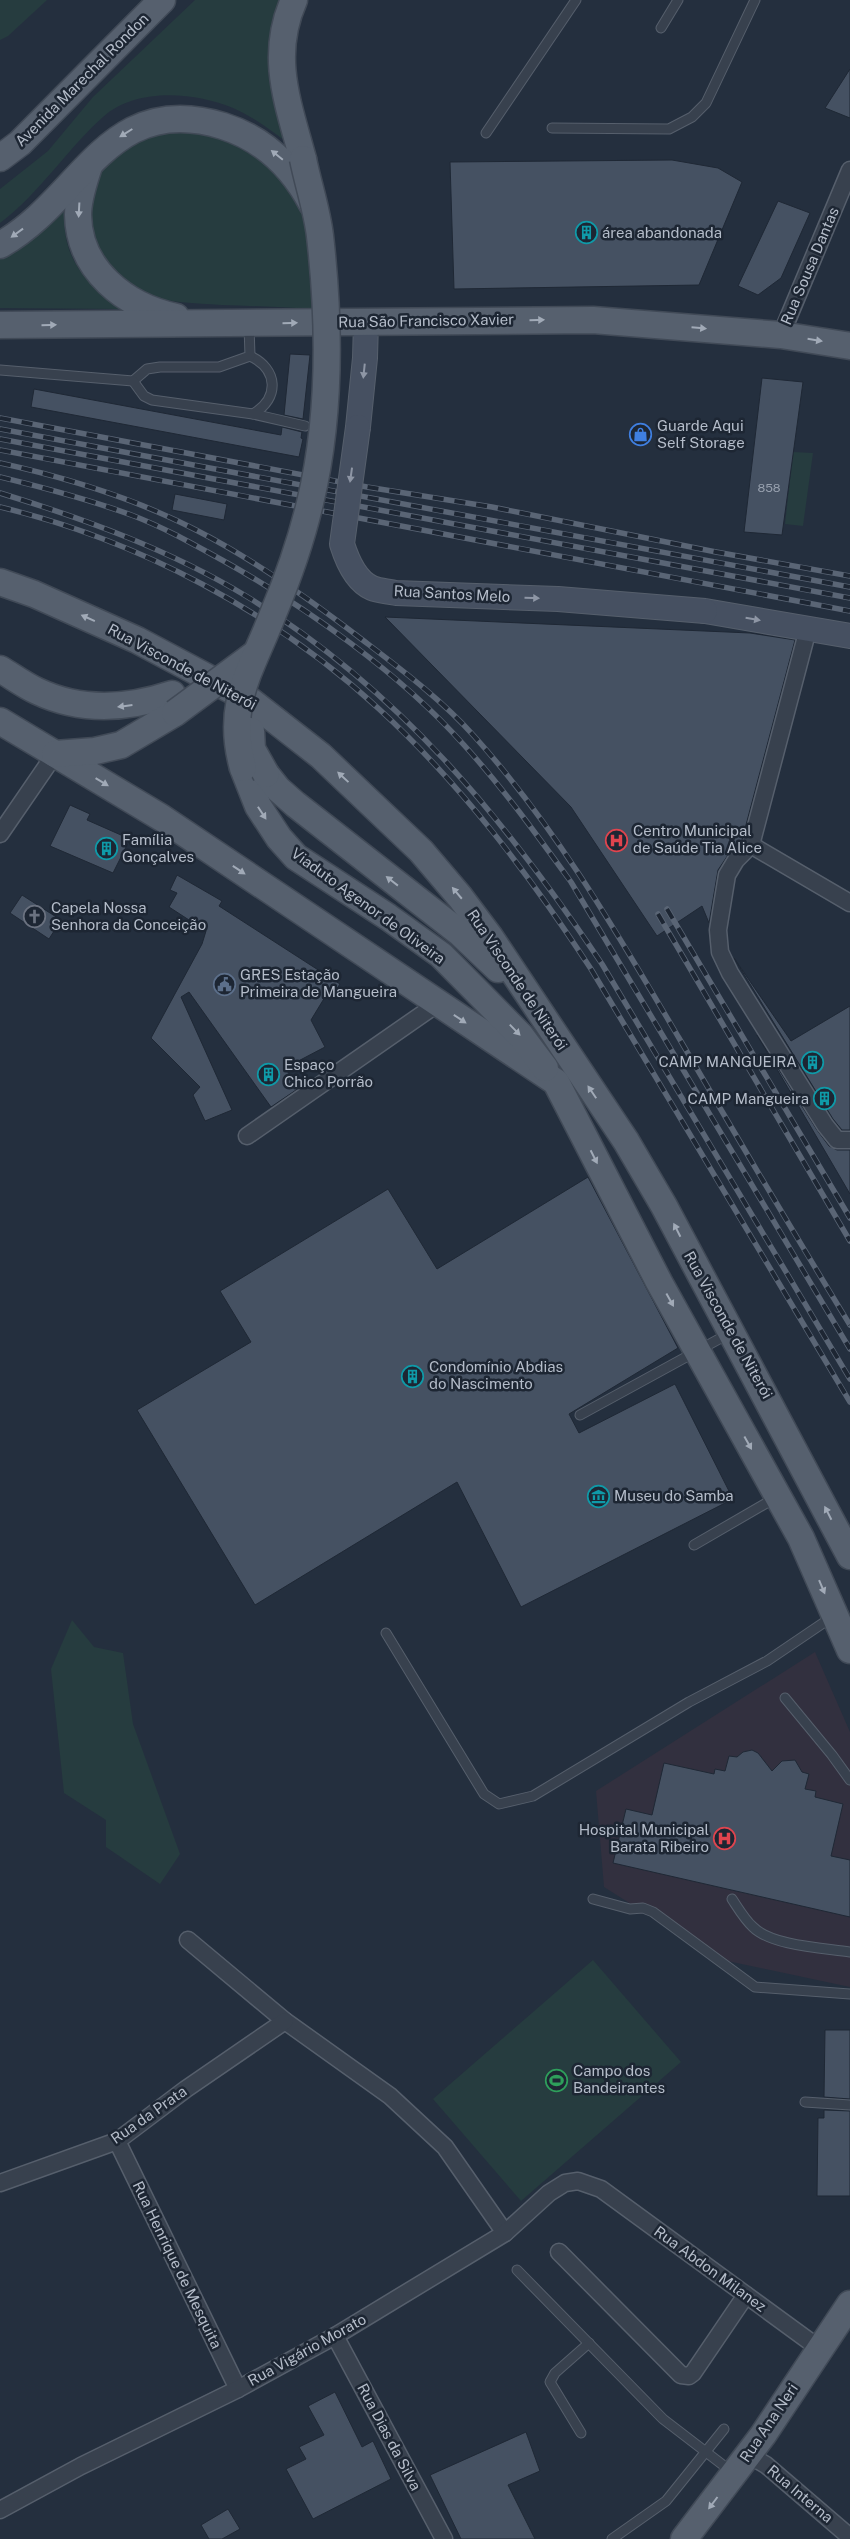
<svg xmlns="http://www.w3.org/2000/svg" width="850" height="2539" font-family="'Public Sans',sans-serif">
	<rect width="100%" height="100%" fill="#242f3e"/>
	<path fill="#32303f" d="M815 1652 850 1732V1987L718 1959 604 1887 596 1791Z"/>
	<g fill="#263c3f">
		<path d="M0 0H47L8 36 0 40Z"/>
		<path d="M195 0H280L268 65 269 81 285 141C269 129 252 116 233 108 195 92 136 87 103 117 66 150 40 193 0 223V189L48 151 93 97Z"/>
		<path d="M164 130H194L250 148 282 173 304 206 312 309C282 307 252 306 221 305 196 303 167 303 143 294 88 274 69 186 119 150 131 142 150 137 164 130Z"/>
		<path d="M66 204C58 253 83 282 121 309L0 308V256Z"/>
		<path d="M793 452 813 453 803 526 785 524Z"/>
		<path d="M72 1620 94 1647 123 1653 133 1724 180 1854 160 1884 106 1847V1820L64 1793 51 1669Z"/>
		<path d="M593 1960 681 2062 521 2201 433 2099Z"/>
	</g>
	<g fill="#455162" stroke="#1f2835">
		<path d="M850 69V118L825 108Z"/>
		<path d="M672 160 718 168 742 182 699 285 454 289 450 162Z"/>
		<path d="M778 201 810 213 781 278 758 295 738 286Z"/>
		<path d="M290 354 310 355 303 419 284 415Z"/>
		<path d="M762 378 803 382 782 535 744 532Z"/>
		<path d="M34 389 281 435 282 427 302 432 301 438 303 439 299 457 31 407Z"/>
		<path d="M175 494 227 504 224 520 172 510Z"/>
		<path d="M385 617 750 633 795 640 742 840 728 855 718 870 709 923 702 906 657 936 571 807Z"/>
		<path d="M70 805 90 814 87 820 130 839 113 873 50 846Z"/>
		<path d="M177 875 222 901 219 906 340 984 330 1000 325 997 311 1020 325 1047 285 1068 299 1088 271 1107 189 992 181 997 232 1110 205 1121 193 1095 200 1087 151 1038 202 944 206 931 169 907 177 893 170 890Z"/>
		<path d="M22 895 61 920 49 939 10 913Z"/>
		<path d="M734 958 791 1041 850 1006V1130H842L833 1119Z"/>
		<path d="M757 1035 817 1130 829 1146 837 1150H850V1194Z"/>
		<path d="M588 1177 678 1348 569 1414 579 1433 675 1384 733 1499 521 1607 457 1482 255 1605 137 1410 251 1342 220 1291 388 1189 437 1269Z"/>
		<path d="M752 1750 758 1753 772 1771 782 1761 795 1760 802 1772 809 1774 805 1789 816 1791 815 1797 843 1804 831 1856 850 1860V1917L613 1863 626 1809 652 1815 664 1763 714 1774 715 1769 725 1771 729 1756 737 1757 743 1752Z"/>
		<path d="M825 2030H850V2099L824 2097Z"/>
		<path d="M824 2110 850 2111V2196H817L818 2118H824Z"/>
		<path d="M335 2392 362 2447 373 2441 391 2479 313 2519 286 2469 306 2459 299 2447 324 2435 308 2406Z"/>
		<path d="M526 2432 540 2471 508 2485 535 2539H461L430 2475Z"/>
		<path d="M228 2509 240 2529 222 2539H209L201 2525Z"/>
	</g>
	<g fill="none" stroke-linecap="round" stroke-linejoin="round">
		<defs>
			<g id="lane">
				<path d="M661 28 678 0"/>
				<path d="M552 128 669 129 692 117 706 103 755 0"/>
				<path d="M486 133 576 0"/>
				<path d="M250 356C278 369 280 398 253 414"/>
				<path d="M0 370 133 381 147 369 160 367H219L250 356 249 326"/>
				<path d="M133 381 144 396 152 400 253 414 305 426"/>
				<path d="M580 1415 730 1333"/>
				<path d="M694 1545 775 1498"/>
				<path d="M386 1633 484 1794 499 1804 533 1796 689 1702 767 1661 832 1617"/>
				<path d="M785 1698 832 1755 850 1780"/>
				<path d="M593 1899 630 1909 643 1908 653 1912 755 1987 850 1994"/>
				<path d="M732 1899C738 1908 745 1920 753 1927 772 1946 824 1948 850 1952"/>
				<path d="M805 2102 850 2105"/>
				<path d="M517 2270 663 2419 732 2472"/>
				<path d="M581 2433 550 2382 555 2373 589 2343"/>
				<path d="M612 2539 666 2501 724 2429"/>
			</g>
			<g id="street">
				<path d="M781 335 850 170"/>
				<path d="M0 834 55 754"/>
				<path d="M751 845 736 860 727 875 718 930 720 952 730 973 825 1125 837 1140H850"/>
				<path d="M751 845 808 629"/>
				<path d="M751 845 850 903"/>
				<path d="M247 1136 437 1004"/>
				<path d="M188 1940 285 2021 390 2096 445 2147 505 2233"/>
				<path d="M117 2141 238 2389"/>
				<path d="M0 2183 117 2141 186 2089 285 2021"/>
				<path d="M559 2252 681 2375 689 2376 693 2373 746 2295"/>
				<path d="M335 2336 444 2539"/>
				<path d="M749 2455 766 2465 850 2537"/>
				<path d="M0 2510 81 2466 238 2389 335 2336 505 2233 549 2193 565 2183 578 2181 601 2189 820 2349"/>
			</g>
			<g id="secondary">
				<path d="M358 427 365 358 366 322"/>
				<path d="M705 611 850 636"/>
			</g>
			<g id="primary">
				<path d="M294 0C269 56 288 103 303 159"/>
				<path d="M0 158 20 143 162 0"/>
				<path d="M89 166C84 182 78 198 78 215 79 270 125 306 176 317"/>
				<path d="M0 245C83 199 107 90 223 126 264 139 292 166 312 204"/>
				<path d="M0 325 593 320 781 335 850 346"/>
				<path d="M0 582 34 594 137 640 248 699 321 756 421 851 460 897 490 937 626 1141 664 1206 850 1556"/>
				<path d="M0 669C12 676 24 685 37 691 81 712 127 709 172 694"/>
				<path d="M0 721 162 818 556 1082 659 1282 801 1538 850 1650"/>
				<path d="M55 754 95 751 121 745 175 713"/>
				<path d="M243 768 258 806 279 838 296 857 388 917 441 955 521 1036 545 1068"/>
				<path d="M266 774 278 789 295 804 460 933 498 969"/>
				<path d="M684 2539 763 2435 850 2304"/>
			</g>
		</defs>
		<use href="#lane" stroke="#565f6c" stroke-width="11"/>
		<use href="#street" stroke="#565f6c" stroke-width="19"/>
		<use href="#secondary" stroke="#565f6c" stroke-width="26"/>
		<use href="#primary" stroke="#414a57" stroke-width="29"/>
		<use href="#lane" stroke="#38414e" stroke-width="9"/>
		<use href="#street" stroke="#38414e" stroke-width="16"/>
		<use href="#secondary" stroke="#465061" stroke-width="24"/>
		<use href="#primary" stroke="#56606e" stroke-width="26"/>
		<defs>
			<g id="rail">
				<path d="M0 418 367 487 492 507 716 552 850 576"/>
				<path d="M0 429 850 587"/>
				<path d="M0 439 850 598"/>
				<path d="M0 450 850 611"/>
				<path d="M0 463C68 478 134 498 196 530 255 560 312 601 364 641 402 670 442 700 474 736 556 827 617 933 679 1038 735 1134 792 1230 850 1325"/>
				<path d="M0 477C45 488 91 500 134 516 165 528 193 544 222 560 306 607 400 673 464 745 503 788 537 835 571 882L850 1349"/>
				<path d="M0 493C85 519 170 550 246 596 398 688 504 818 602 964L850 1379"/>
				<path d="M0 507C138 540 274 612 379 709 462 785 530 876 591 969L850 1402"/>
				<path d="M667 909 850 1218"/>
				<path d="M658 914 850 1241"/>
			</g>
		</defs>
		<use href="#rail" stroke="#5a6575" stroke-width="5.5"/>
		<use href="#rail" stroke="#1d2633" stroke-width="4" stroke-dasharray="11" stroke-linecap="butt"/>
		<defs>
			<path id="secondary-bridge" d="M358 427 342 544C347 560 356 581 372 588 379 591 388 591 396 593L558 599 705 611"/>
			<g id="primary-bridge">
				<path d="M175 713 255 654"/>
				<path d="M251 731 252 749 266 774"/>
				<path d="M243 768C225 704 251 671 273 614 288 578 301 541 310 503 331 416 330 324 320 236 317 210 308 184 303 159"/>
			</g>
		</defs>
		<use href="#secondary-bridge" stroke="#565f6c" stroke-width="26" stroke-linecap="butt"/>
		<use href="#primary-bridge" stroke="#414a57" stroke-width="29" stroke-linecap="butt"/>
		<use href="#secondary-bridge" stroke="#465061" stroke-width="24"/>
		<use href="#primary-bridge" stroke="#56606e" stroke-width="26"/>
	</g>
	<defs><path id="oneway-solid" d="M-6-.8H1V-3.2L6.5 0L1 3.2V.8H-6Z" transform="scale(1.25)"/></defs>
	<g fill="#a1aab7">
		<use href="#oneway-solid" transform="translate(126 133) rotate(148)"/>
		<use href="#oneway-solid" transform="translate(277 155) rotate(-141)"/>
		<use href="#oneway-solid" transform="translate(79 210) rotate(93)"/>
		<use href="#oneway-solid" transform="translate(17 233) rotate(144)"/>
		<use href="#oneway-solid" transform="translate(537 320) rotate(-1)"/>
		<use href="#oneway-solid" transform="translate(290 323) rotate(-1)"/>
		<use href="#oneway-solid" transform="translate(49 325) rotate(-1)"/>
		<use href="#oneway-solid" transform="translate(699 328) rotate(5)"/>
		<use href="#oneway-solid" transform="translate(815 340) rotate(9)"/>
		<use href="#oneway-solid" transform="translate(88 618) rotate(-156)"/>
		<use href="#oneway-solid" transform="translate(125 706) rotate(173)"/>
		<use href="#oneway-solid" transform="translate(343 777) rotate(-137)"/>
		<use href="#oneway-solid" transform="translate(102 782) rotate(31)"/>
		<use href="#oneway-solid" transform="translate(262 813) rotate(57)"/>
		<use href="#oneway-solid" transform="translate(239 870) rotate(34)"/>
		<use href="#oneway-solid" transform="translate(392 881) rotate(-142)"/>
		<use href="#oneway-solid" transform="translate(457 893) rotate(-130)"/>
		<use href="#oneway-solid" transform="translate(460 1019) rotate(34)"/>
		<use href="#oneway-solid" transform="translate(515 1030) rotate(46)"/>
		<use href="#oneway-solid" transform="translate(592 1092) rotate(-124)"/>
		<use href="#oneway-solid" transform="translate(594 1157) rotate(63)"/>
		<use href="#oneway-solid" transform="translate(677 1230) rotate(-117)"/>
		<use href="#oneway-solid" transform="translate(670 1300) rotate(61)"/>
		<use href="#oneway-solid" transform="translate(748 1443) rotate(61)"/>
		<use href="#oneway-solid" transform="translate(828 1513) rotate(-117)"/>
		<use href="#oneway-solid" transform="translate(822 1587) rotate(67)"/>
		<use href="#oneway-solid" transform="translate(713 2503) rotate(127)"/>
	</g>
	<g fill="#8e96a5">
		<use href="#oneway-solid" transform="translate(364 371) rotate(96)"/>
		<use href="#oneway-solid" transform="translate(351 475) rotate(98)"/>
		<use href="#oneway-solid" transform="translate(532 598) rotate(2)"/>
		<use href="#oneway-solid" transform="translate(753 619) rotate(10)"/>
	</g>
	<defs>
		<symbol id="building-ring" viewBox="-11 -11 22 22"><circle r="9.5" fill="#1d2633" stroke="#0f9aa8" stroke-width="1.5"/><path d="M-4-6H4V6H1V3H-1V6H-4ZM-2.5-4.3h1.7v1.8h-1.7ZM.8-4.3h1.7v1.8H.8ZM-2.5-1h1.7V.8h-1.7ZM.8-1h1.7V.8H.8Z" fill="#0f9aa8"/></symbol>
		<symbol id="shop-ring" viewBox="-11 -11 22 22"><circle r="9.5" fill="#1d2633" stroke="#3f7fe0" stroke-width="1.5"/><path d="M-5-2.5h2.3a2.7 3.5 0 0 1 5.4 0H5L5.5 6h-11ZM-1.5-2.5h3a1.5 2.3 0 0 0-3 0Z" fill="#3f7fe0"/></symbol>
		<symbol id="hospital-ring" viewBox="-11 -11 22 22"><circle r="9.5" fill="#1d2633" stroke="#e0444e" stroke-width="1.5"/><path d="M-5-5h3v3.5h4V-5h3V5h-3V1.5h-4V5h-3Z" fill="#e0444e"/></symbol>
		<symbol id="church-ring" viewBox="-11 -11 22 22"><circle r="9.5" fill="#1d2633" stroke="#6b7280" stroke-width="1.5"/><path d="M-1.2-6h2.4v3.5h3.3v2.4h-3.3V6h-2.4V-.1h-3.3v-2.4h3.3Z" fill="#6b7280"/></symbol>
		<symbol id="civic-ring" viewBox="-11 -11 22 22"><circle r="9.5" fill="#1d2633" stroke="#5c6f8a" stroke-width="1.5"/><path d="M-.6-6.5H3V-4.5H.6V-3L4-1V1h2V6H-6V1h2V-1L-.6-3ZM-1.2 2.5V6h2.4V2.5Z" fill="#5c6f8a"/></symbol>
		<symbol id="museum-ring" viewBox="-11 -11 22 22"><circle r="9.5" fill="#1d2633" stroke="#0f9aa8" stroke-width="1.5"/><path d="M0-6L6-3V-2H-6V-3ZM-5-1h2V3h-2ZM-1-1h2V3h-2ZM3-1h2V3H3ZM-6 4H6V6H-6Z" fill="#0f9aa8"/></symbol>
		<symbol id="stadium-ring" viewBox="-11 -11 22 22"><circle r="9.5" fill="#1d2633" stroke="#2e9e5b" stroke-width="1.5"/><path d="M0-5a6.5 5 0 1 0 0 10a6.5 5 0 1 0 0-10ZM-3.5-1.8h7v3.6h-7Z" fill="#2e9e5b"/></symbol>
	</defs>
	<g fill-rule="evenodd">
		<use href="#building-ring" x="574" y="220" width="25" height="25"/>
		<use href="#shop-ring" x="628" y="422" width="25" height="25"/>
		<use href="#hospital-ring" x="604" y="828" width="25" height="25"/>
		<use href="#building-ring" x="94" y="836" width="25" height="25"/>
		<use href="#church-ring" x="22" y="904" width="25" height="25"/>
		<use href="#civic-ring" x="212" y="972" width="25" height="25"/>
		<use href="#building-ring" x="800" y="1050" width="25" height="25"/>
		<use href="#building-ring" x="256" y="1062" width="25" height="25"/>
		<use href="#building-ring" x="812" y="1086" width="25" height="25"/>
		<use href="#building-ring" x="400" y="1364" width="25" height="25"/>
		<use href="#museum-ring" x="586" y="1484" width="25" height="25"/>
		<use href="#hospital-ring" x="712" y="1826" width="25" height="25"/>
		<use href="#stadium-ring" x="544" y="2068" width="25" height="25"/>
	</g>
	<g text-anchor="middle" stroke-width="5" stroke-linejoin="round" paint-order="stroke">
		<g font-size="12" fill="#98a1af">
			<text x="769" y="492">858</text>
		</g>
		<g font-size="15" fill="#b4bcc9" stroke="#1d2633">
			<text transform="translate(82 80) rotate(-45)" y="5">Avenida Marechal Rondon</text>
			<text transform="translate(810 266) rotate(-67)" y="5">Rua Sousa Dantas</text>
			<text transform="translate(426 321) rotate(-1)" y="5">Rua São Francisco Xavier</text>
			<text transform="translate(452 594) rotate(3)" y="5">Rua Santos Melo</text>
			<text transform="translate(182 667) rotate(28)" y="5">Rua Visconde de Niterói</text>
			<text transform="translate(368 906) rotate(36)" y="5">Viaduto Agenor de Oliveira</text>
			<text transform="translate(517 980) rotate(56)" y="5">Rua Visconde de Niterói</text>
			<text transform="translate(728 1325) rotate(61)" y="5">Rua Visconde de Niterói</text>
			<text transform="translate(149 2115) rotate(-35)" y="5">Rua da Prata</text>
			<text transform="translate(177 2265) rotate(64)" y="5">Rua Henrique de Mesquita</text>
			<text transform="translate(710 2269) rotate(36)" y="5">Rua Abdon Milanez</text>
			<text transform="translate(307 2350) rotate(-29)" y="5">Rua Vigário Morato</text>
			<text transform="translate(769 2423) rotate(-56)" y="5">Rua Ana Neri</text>
			<text transform="translate(389 2437) rotate(62)" y="5">Rua Dias da Silva</text>
			<text transform="translate(800 2494) rotate(40)" y="5">Rua Interna</text>
		</g>
		<g font-size="15" fill="#b4bcc9" stroke="#1d2633" text-anchor="start">
			<text x="602" y="238">área abandonada</text>
			<text x="657" y="431">Guarde Aqui<tspan x="657" dy="17">Self Storage</tspan></text>
			<text x="633" y="836">Centro Municipal<tspan x="633" dy="17">de Saúde Tia Alice</tspan></text>
			<text x="122" y="845">Família<tspan x="122" dy="17">Gonçalves</tspan></text>
			<text x="51" y="913">Capela Nossa<tspan x="51" dy="17">Senhora da Conceição</tspan></text>
			<text x="240" y="980">GRES Estação<tspan x="240" dy="17">Primeira de Mangueira</tspan></text>
			<text x="797" y="1067" text-anchor="end">CAMP MANGUEIRA</text>
			<text x="284" y="1070">Espaço<tspan x="284" dy="17">Chico Porrão</tspan></text>
			<text x="809" y="1104" text-anchor="end">CAMP Mangueira</text>
			<text x="429" y="1372">Condomínio Abdias<tspan x="429" dy="17">do Nascimento</tspan></text>
			<text x="614" y="1501">Museu do Samba</text>
			<text x="709" y="1835" text-anchor="end">Hospital Municipal<tspan x="709" dy="17">Barata Ribeiro</tspan></text>
			<text x="573" y="2076">Campo dos<tspan x="573" dy="17">Bandeirantes</tspan></text>
		</g>
	</g>
</svg>
